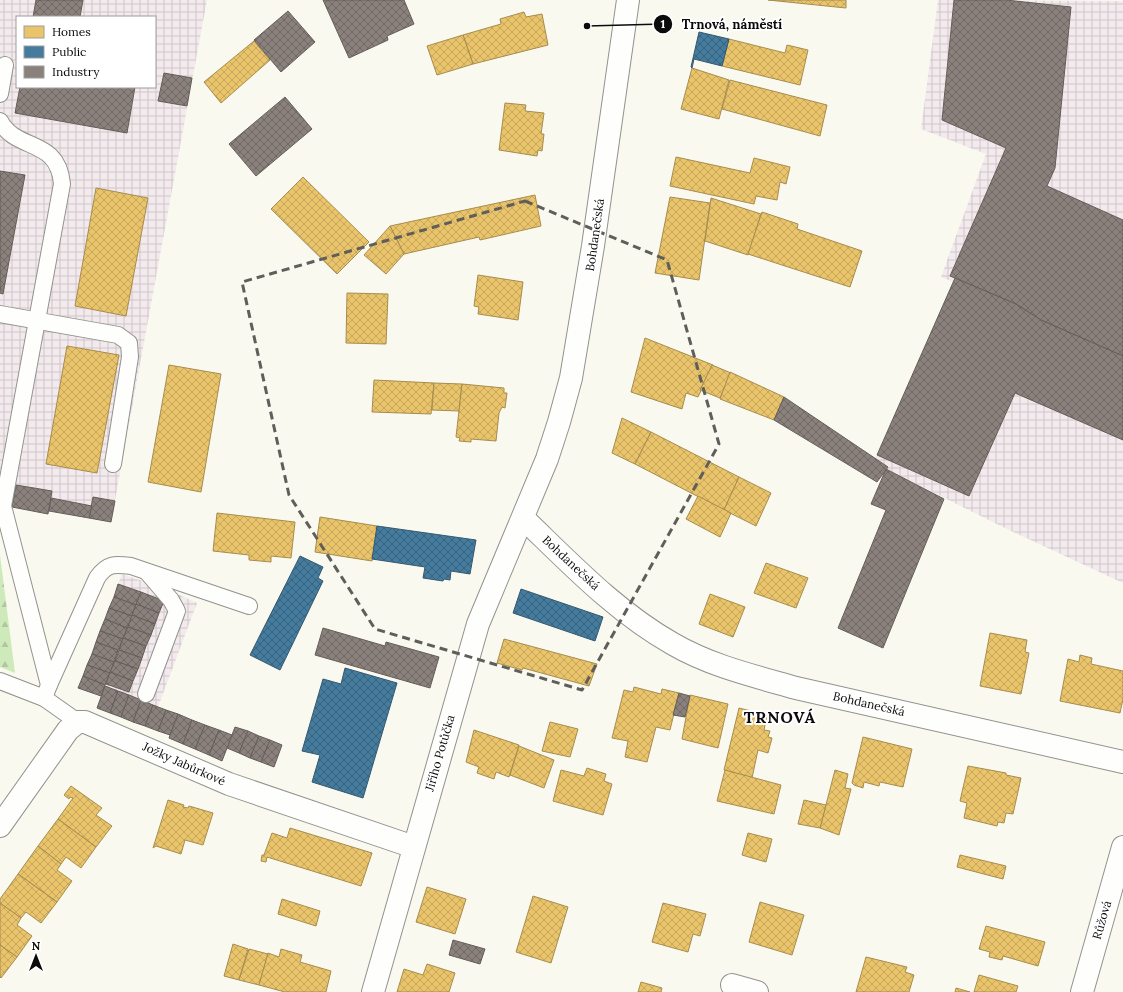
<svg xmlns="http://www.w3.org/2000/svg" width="1123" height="992" font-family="Lora,serif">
	<defs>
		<pattern id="industrial-grid" width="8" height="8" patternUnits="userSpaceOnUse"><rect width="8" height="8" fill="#f2eaed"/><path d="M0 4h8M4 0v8" fill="none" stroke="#cec7ca"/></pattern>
		<pattern id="forest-firs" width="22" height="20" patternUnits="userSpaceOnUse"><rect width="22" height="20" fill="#ceeaba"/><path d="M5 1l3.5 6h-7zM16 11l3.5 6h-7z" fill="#b0c79f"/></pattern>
		<pattern id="homes-cross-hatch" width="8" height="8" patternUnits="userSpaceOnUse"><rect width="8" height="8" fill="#e9c46a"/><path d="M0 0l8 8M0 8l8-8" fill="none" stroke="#c6a75b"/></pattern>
		<pattern id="public-cross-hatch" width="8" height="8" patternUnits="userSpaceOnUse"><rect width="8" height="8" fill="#457b9d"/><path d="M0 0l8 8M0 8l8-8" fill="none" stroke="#38637e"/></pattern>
		<pattern id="industry-cross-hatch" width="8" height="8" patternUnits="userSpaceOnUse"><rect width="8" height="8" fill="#8a817c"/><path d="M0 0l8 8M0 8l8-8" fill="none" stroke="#6f6864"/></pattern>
	</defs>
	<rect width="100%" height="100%" fill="#faf9ef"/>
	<g fill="url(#industrial-grid)" fill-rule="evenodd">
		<path d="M0 0H207L111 522 49 511 48 514 0 505ZM17 17H155V87H17Z"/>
		<path d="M938 0 1123 1V583L1011 531 886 469 888 467 876 458 953 282 941 277 986 154 921 129Z"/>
		<path d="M122 574 169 590 197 603 158 707 232 735 235 727 282 745 274 767 227 749 222 761 169 738V735L97 708 101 696 78 688Z"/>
	</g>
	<path fill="url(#forest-firs)" d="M0 555 15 673 0 667Z"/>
	<g fill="url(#homes-cross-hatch)" stroke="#a68c4e">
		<path d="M768 0H846V8Z"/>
		<path d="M524 12 526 17 542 14 548 45 473 64 463 35 501 24 500 19Z"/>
		<path d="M463 35 473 64 437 75 427 46Z"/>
		<path d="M729 39 785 53 787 45 808 50 800 85 722 66Z"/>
		<path d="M254 41 270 60 221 103 204 82Z"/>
		<path d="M692 68 729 80 719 119 681 109Z"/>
		<path d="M730 80 827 105 820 136 722 109Z"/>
		<path d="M505 103 526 105 525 111 544 113 541 134H544L542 151 538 150 537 156 499 150Z"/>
		<path d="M676 157 750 173 754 158 790 167 786 184 780 182 777 200 756 196 754 204 670 186Z"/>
		<path d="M303 177 369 242 337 274 271 209Z"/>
		<path d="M96 188 148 198 126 316 75 306Z"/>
		<path d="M535 195 541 226 480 240 479 237 404 254 390 226Z"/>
		<path d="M670 197 710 203 699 280 655 273Z"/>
		<path d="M711 198 761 214 748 255 705 241Z"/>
		<path d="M762 212 798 224 797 229 862 251 850 287 748 254Z"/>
		<path d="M390 226 404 254 386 274 364 255Z"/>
		<path d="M478 275 523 282 518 320 478 314 479 307 474 306Z"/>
		<path d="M347 293 388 294 386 344 346 343Z"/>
		<path d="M645 338 713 365 698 397 686 393 682 409 631 392Z"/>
		<path d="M67 346 119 355 97 473 46 464Z"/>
		<path d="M169 365 221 374 201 492 148 482Z"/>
		<path d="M712 365 731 373 720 398 700 390Z"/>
		<path d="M730 372 784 397 774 420 720 399Z"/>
		<path d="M374 380 434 383 431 414 372 412Z"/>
		<path d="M434 383 462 384 459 411 432 410Z"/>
		<path d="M462 384 504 388V393H507L505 408 502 407 499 413 496 441 471 439V442L459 441 460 438 456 437Z"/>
		<path d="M622 418 651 432 635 464 612 453Z"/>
		<path d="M651 432 739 477 724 510 635 464Z"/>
		<path d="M739 477 771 493 756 526 724 510Z"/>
		<path d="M698 496 731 513 720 537 686 519Z"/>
		<path d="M217 513 295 522 291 558 271 556V562L249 560V555L213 551Z"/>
		<path d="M320 517 377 526 372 561 315 552Z"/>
		<path d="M766 563 808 578 796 608 754 593Z"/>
		<path d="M710 594 745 607 733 637 699 624Z"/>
		<path d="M990 633 1027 640 1025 652 1029 653 1021 694 980 686Z"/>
		<path d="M504 639 597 664 589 686 523 668 522 670 497 663Z"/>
		<path d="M1080 655 1092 658 1091 664 1123 671V699L1120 713 1060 701 1068 659 1079 662Z"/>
		<path d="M634 687 661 694 662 689 679 693 670 730 656 727 647 762 625 757 628 741 612 738 624 690 633 692Z"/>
		<path d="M690 695 728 704 718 748 682 739Z"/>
		<path d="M739 708 767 715 764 730 770 731 768 737 772 738 768 753 758 750 752 778 724 770Z"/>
		<path d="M550 722 578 729 570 757 542 751Z"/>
		<path d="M474 730 519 745 509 777 496 772 494 779 477 773 479 767 466 762Z"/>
		<path d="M863 737 912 749 903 787 880 782 879 786 864 782 863 788 854 785 852 783Z"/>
		<path d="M519 746 554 760 544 788 510 775Z"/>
		<path d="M968 766 1006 773V775L1021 778 1013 814 1006 813 1004 823 998 822 997 826 964 818 967 803 960 801Z"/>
		<path d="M587 768 606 774 604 781 612 784 603 815 553 801 561 770 584 776Z"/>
		<path d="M725 770 781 785 774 814 717 801Z"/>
		<path d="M835 770 848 774 845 788 851 789 839 835 820 828Z"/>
		<path d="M71 786 102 808 96 815 112 826 96 847 58 819 73 798 70 797 69 799 64 795Z"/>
		<path d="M168 800 184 805 183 807 188 808 189 806 213 813 203 845 185 840 181 854 156 846 153 848Z"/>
		<path d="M804 800 826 805 820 828 798 824Z"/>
		<path d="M58 819 96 847 81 868 66 857 61 864 38 846Z"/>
		<path d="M290 828 372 853 361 886 267 857 266 862 261 861 262 855H264L272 833 287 838Z"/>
		<path d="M748 833 772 839 766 862 742 855Z"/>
		<path d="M38 846 61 864 57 870 72 881 57 902 18 874Z"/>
		<path d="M960 855 1006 866 1003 879 957 867Z"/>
		<path d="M18 874 57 902 41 923 26 912 21 918 0 903V899Z"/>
		<path d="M427 887 466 899 455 934 416 922Z"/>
		<path d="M533 896 568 907 551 963 516 952Z"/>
		<path d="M282 899 320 911 316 926 278 914Z"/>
		<path d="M760 902 804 915 792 955 749 942Z"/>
		<path d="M0 903 21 918 17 925 32 936 17 957 0 945Z"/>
		<path d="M663 903 706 914 700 936 693 934 688 952 652 942Z"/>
		<path d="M986 926 1045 942 1038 966 1003 956 1002 960 989 957 990 952 979 949Z"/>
		<path d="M233 944 248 949 239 980 224 976Z"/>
		<path d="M0 945 17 957 1 978 0 977Z"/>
		<path d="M249 949 268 954 259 985 239 980Z"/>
		<path d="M281 949 302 955 300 962 331 971 326 992H285L259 985 268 953 279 957Z"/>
		<path d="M866 957 907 967 905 972 914 975 909 992H856Z"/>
		<path d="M427 964 455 973 449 992H397L404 969 423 975Z"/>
		<path d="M979 975 1018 986 1016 992H974Z"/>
		<path d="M641 982 662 988 661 992H638Z"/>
		<path d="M956 988 970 992H955Z"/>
	</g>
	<g fill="url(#public-cross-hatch)" stroke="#345971">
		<path d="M699 32 729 39 722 66 694 59 692 68 691 67Z"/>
		<path d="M377 526 476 540 470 574 451 571 450 580 444 579 443 581 423 578 425 567 372 559Z"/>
		<path d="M300 556 323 567 318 578 323 581 280 670 250 655Z"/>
		<path d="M521 589 603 617 595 641 513 613Z"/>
		<path d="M345 668 397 683 363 798 312 782 320 755 302 751 323 679 341 684Z"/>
	</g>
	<g fill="url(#industry-cross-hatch)" stroke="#645e5a">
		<path d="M36 0H83L80 17H33Z"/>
		<path d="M323 0H404L414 24 387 36 388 40 349 58Z"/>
		<path d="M954 0H1006L1071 7 1055 168 1047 186 1123 220V356L1041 320 1016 304 950 276 1006 148 942 120Z"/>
		<path d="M288 11 315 42 281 72 254 40Z"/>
		<path d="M164 73 192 78 187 106 158 101Z"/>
		<path d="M20 87H135L127 133 15 113Z"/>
		<path d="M285 97 312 129 256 176 229 144Z"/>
		<path d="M0 171 25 175 3 294 0 293Z"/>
		<path d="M955 278 1016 304 1041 320 1123 356V440L1015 393 969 496 877 455Z"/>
		<path d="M784 397 888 467 877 482 774 420Z"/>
		<path d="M886 469 944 499 883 648 838 628 886 510 871 504Z"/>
		<path d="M16 485 52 491 48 514 12 507Z"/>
		<path d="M93 497 115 501 111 522 89 518Z"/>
		<path d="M51 498 92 506 89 518 49 511Z"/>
		<path d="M118 584 141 592 136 605 114 597Z"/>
		<path d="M141 592 164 601 159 613 136 604Z"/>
		<path d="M114 597 136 605 132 616 109 608Z"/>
		<path d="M136 604 159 613 155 624 132 615Z"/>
		<path d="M109 608 132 616 127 628 105 619Z"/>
		<path d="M132 615 155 624 151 635 128 627Z"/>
		<path d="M105 619 127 628 123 639 100 631Z"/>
		<path d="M128 627 151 635 146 646 123 638Z"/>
		<path d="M323 628 385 646 386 642 439 657 430 688 315 655Z"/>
		<path d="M100 631 123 639 118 650 96 642Z"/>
		<path d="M123 638 146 646 142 658 119 650Z"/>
		<path d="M96 642 118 650 114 662 92 654Z"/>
		<path d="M119 650 142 658 138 669 115 661Z"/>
		<path d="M92 654 114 662 110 673 87 665Z"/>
		<path d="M115 661 138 669 133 681 110 672Z"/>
		<path d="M87 665 110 673 105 685 83 676Z"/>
		<path d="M110 672 133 681 129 692 106 684Z"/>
		<path d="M83 676 105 685 101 696 78 688Z"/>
		<path d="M105 686 118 691 110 713 97 708Z"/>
		<path d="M118 691 129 695 121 717 110 713Z"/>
		<path d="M679 693 690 696 685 717 673 715Z"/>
		<path d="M129 695 141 700 133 722 121 717Z"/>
		<path d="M141 700 153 705 145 726 133 722Z"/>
		<path d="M153 705 166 710 158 731 145 726Z"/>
		<path d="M166 710 178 714 170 735 158 731Z"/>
		<path d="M178 714 192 720 183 744 169 738Z"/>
		<path d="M192 720 205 725 195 749 183 744Z"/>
		<path d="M205 725 219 730 209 755 195 749Z"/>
		<path d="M235 727 248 731 239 753 227 748Z"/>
		<path d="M219 730 232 735 222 761 209 755Z"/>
		<path d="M248 731 259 736 250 758 239 753Z"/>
		<path d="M259 736 270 740 261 762 250 758Z"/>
		<path d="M270 740 282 745 274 767 261 762Z"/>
		<path d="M453 940 485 949 480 964 449 955Z"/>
	</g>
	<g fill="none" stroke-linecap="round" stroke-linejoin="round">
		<defs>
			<g id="service">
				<path d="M0 94 5 65"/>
				<path d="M0 121C16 152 58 137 62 184L3 506 49 685 44 698"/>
				<path d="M0 314 118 335 129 343 130 357 113 464"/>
				<path d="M0 681 44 698 78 722"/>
				<path d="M49 685 97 578C107 563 115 564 131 566L249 606"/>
				<path d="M146 694 177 611 171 600 147 572"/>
			</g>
			<g id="minor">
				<path d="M523 518C570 563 616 612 673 644 711 666 754 676 796 688L1123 762"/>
				<path d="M0 826 68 730 78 722H85L229 784 414 847"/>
				<path d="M732 985 757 992"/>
				<path d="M373 992 478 624 547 459 559 422 571 378 593 246 628 0"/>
				<path d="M1082 992 1123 847"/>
			</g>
		</defs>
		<use href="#service" stroke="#93928e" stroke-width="18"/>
		<use href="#minor" stroke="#93928e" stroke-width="24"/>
		<use href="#service" stroke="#fefefd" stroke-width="16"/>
		<use href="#minor" stroke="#fefefd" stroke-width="22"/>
	</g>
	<path fill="none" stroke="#5f5e5b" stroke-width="3" stroke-dasharray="8 5" stroke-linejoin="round" d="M525 201 667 260 719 444 582 690 375 629 289 495 242 282Z"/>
	<g text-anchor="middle" stroke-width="4" stroke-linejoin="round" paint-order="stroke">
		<g font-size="12" fill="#0b0b0b" stroke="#fff">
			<text transform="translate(595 235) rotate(-82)" y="4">Bohdanečská</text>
			<text transform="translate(571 563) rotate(43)" y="4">Bohdanečská</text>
			<text transform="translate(869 704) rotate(13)" y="4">Bohdanečská</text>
			<text transform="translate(440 753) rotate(-74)" y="4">Jiřího Potůčka</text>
			<text transform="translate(184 764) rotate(24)" y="4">Jožky Jabůrkové</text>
			<text transform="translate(1102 920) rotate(-74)" y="4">Růžová</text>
		</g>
		<g font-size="16" font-weight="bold" letter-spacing="1" fill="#0b0b0b" stroke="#fff">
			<text x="780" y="723">TRNOVÁ</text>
		</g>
	</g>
	<path fill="none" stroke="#0b0b0b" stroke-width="1.5" d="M587 26L663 24"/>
	<g fill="#0b0b0b" stroke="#fff" stroke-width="1.5">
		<circle cx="587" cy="26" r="4"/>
		<circle cx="663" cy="24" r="10"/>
	</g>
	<g font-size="12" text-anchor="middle" font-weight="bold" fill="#fff">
		<text x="663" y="28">1</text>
	</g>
	<g font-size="13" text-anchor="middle" font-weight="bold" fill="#0b0b0b" stroke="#fff" stroke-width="4" stroke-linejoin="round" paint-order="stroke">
		<text x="732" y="29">Trnová, náměstí</text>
	</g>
	<rect x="16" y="16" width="140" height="72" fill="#ffffff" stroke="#9d9d9d"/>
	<rect x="24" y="26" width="20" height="12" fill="#e9c46a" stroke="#9d9d9d"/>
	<text x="52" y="36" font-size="12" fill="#0b0b0b">Homes</text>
	<rect x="24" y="46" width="20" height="12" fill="#457b9d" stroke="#9d9d9d"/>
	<text x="52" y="56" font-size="12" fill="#0b0b0b">Public</text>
	<rect x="24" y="66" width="20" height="12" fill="#8a817c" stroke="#9d9d9d"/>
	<text x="52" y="76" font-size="12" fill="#0b0b0b">Industry</text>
	<g transform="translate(36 956)" stroke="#ffffff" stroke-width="3" paint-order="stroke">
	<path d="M0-3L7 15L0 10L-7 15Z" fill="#0b0b0b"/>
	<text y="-6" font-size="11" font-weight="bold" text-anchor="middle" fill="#0b0b0b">N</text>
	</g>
</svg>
